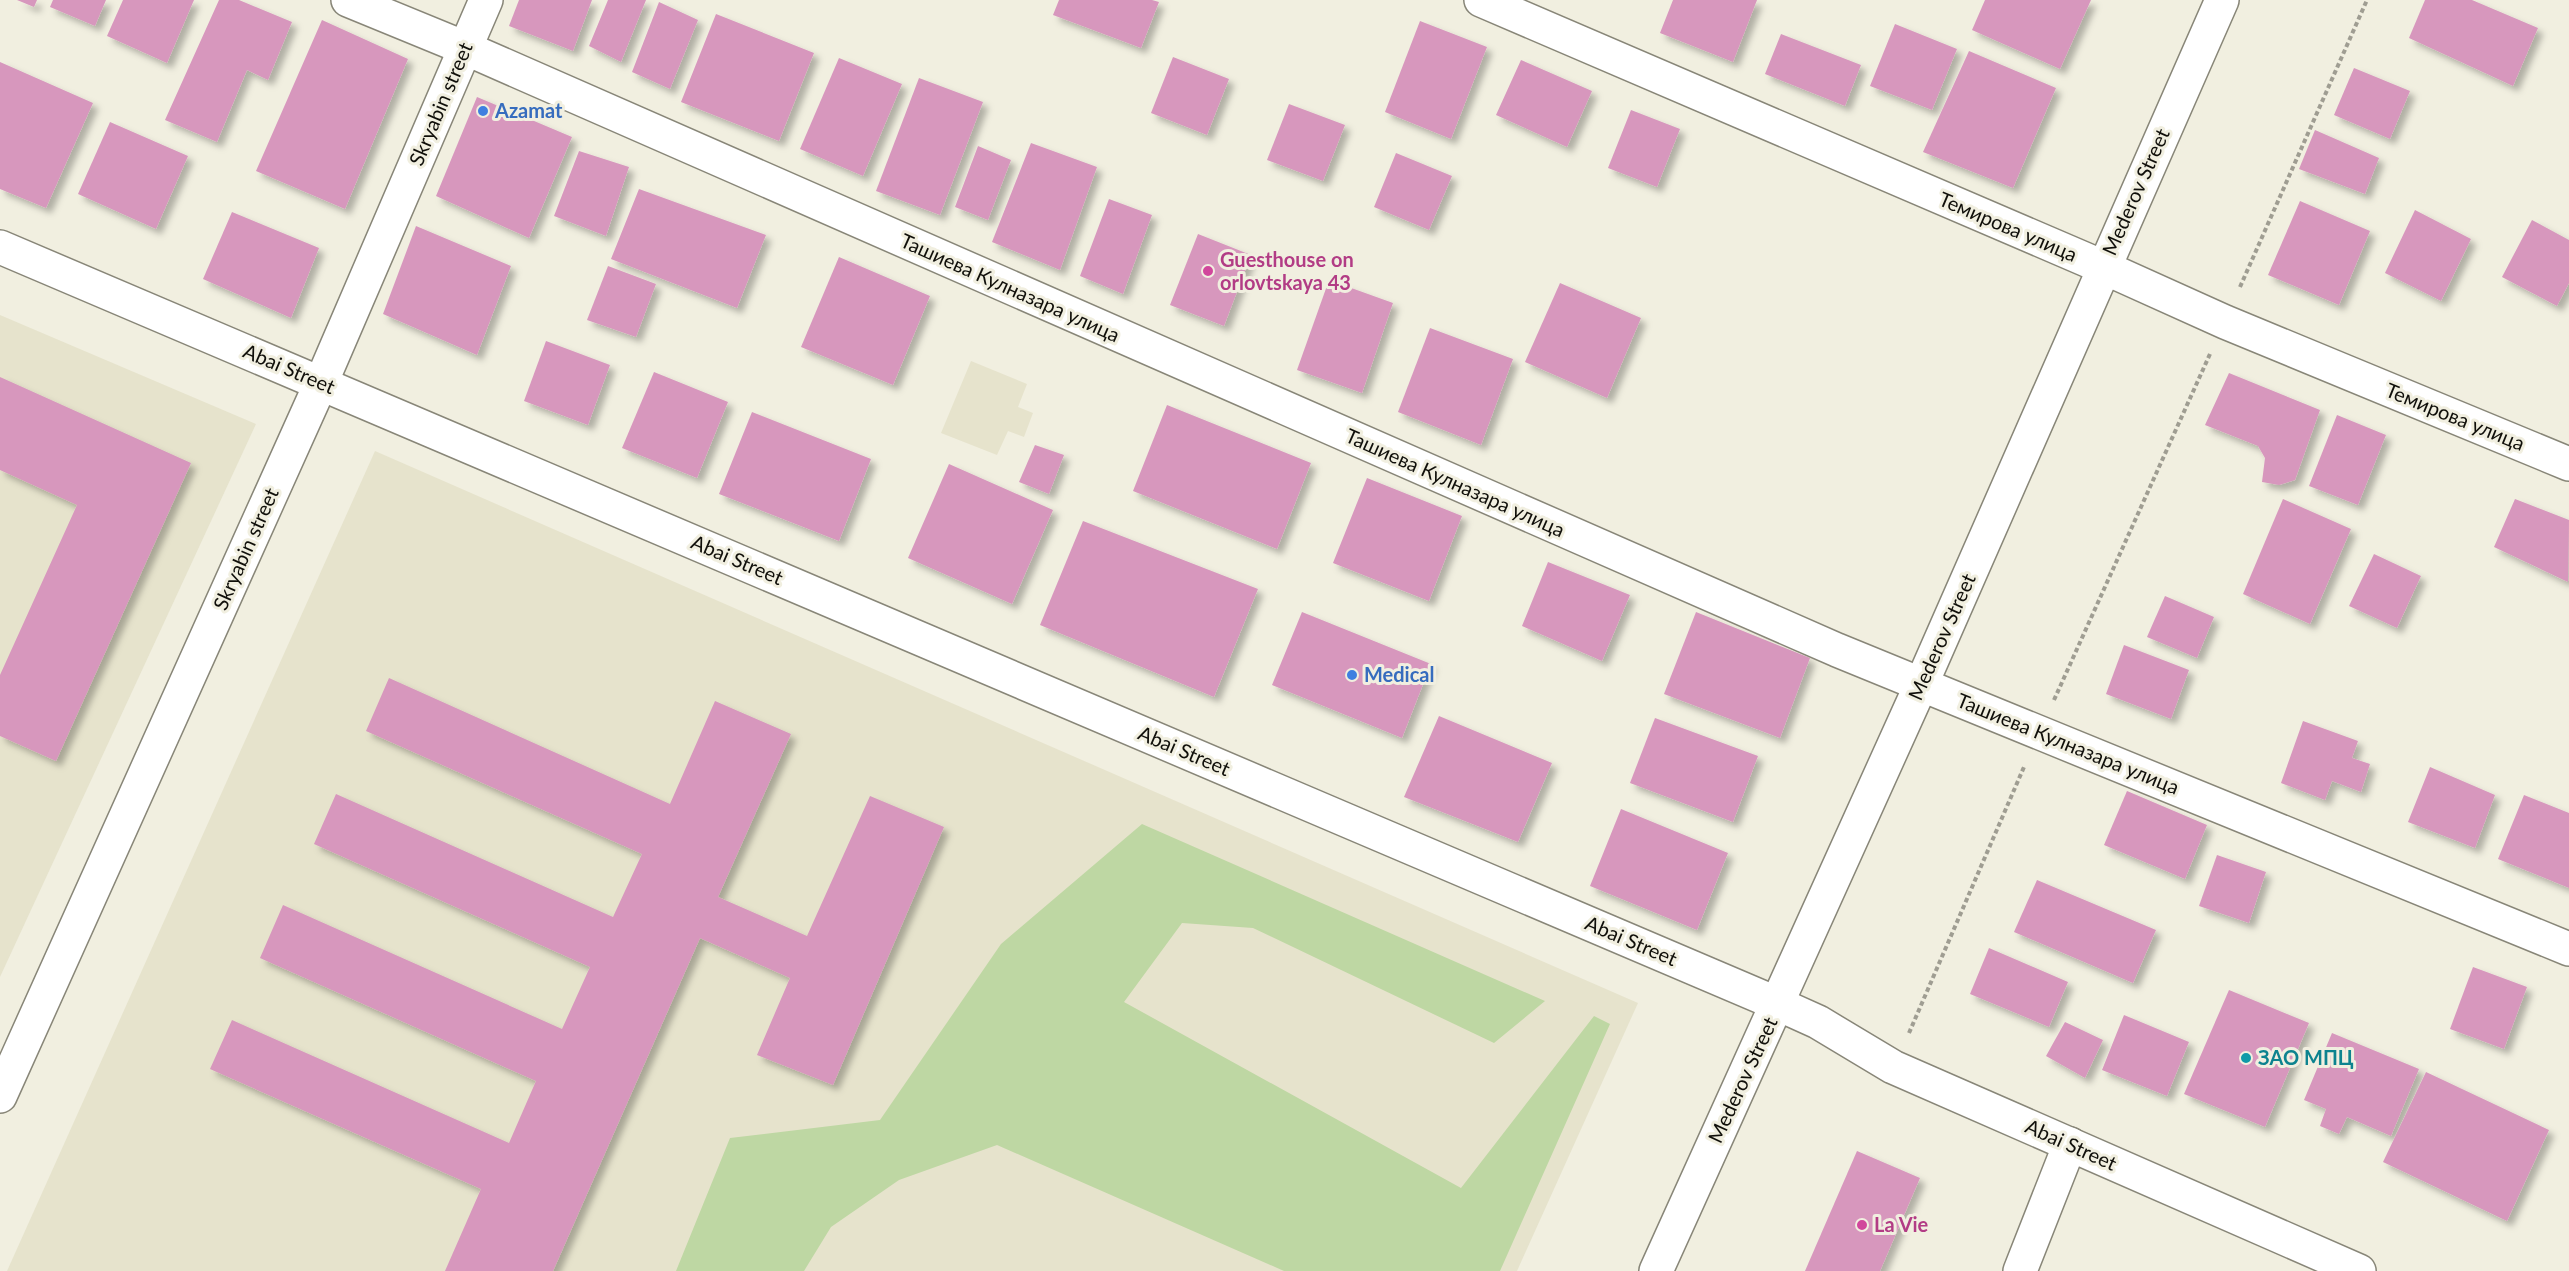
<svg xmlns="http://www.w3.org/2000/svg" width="2569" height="1271" font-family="Lato,sans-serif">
	<defs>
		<filter id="shadow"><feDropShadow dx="5.5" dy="5.5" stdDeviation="3" flood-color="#0004"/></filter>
	</defs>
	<rect width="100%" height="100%" fill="#f1efe0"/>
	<g fill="#e6e3cc">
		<path d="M0 315 256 424 0 977Z"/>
		<path d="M971 361 1027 384 1018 407 1033 413 1024 437 1008 431 997 455 941 433Z"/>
		<path d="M375 451 1638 1003 1517 1271H7Z"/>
	</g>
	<path fill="#bed7a3" d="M1142 824 1545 1001 1494 1043 1253 928 1182 923 1124 1002 1461 1188 1594 1016 1610 1024 1500 1271H1284L997 1145 899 1180 831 1227 804 1271H676L730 1138 880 1120 1001 944Z"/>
	<g fill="#d797bd" filter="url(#shadow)">
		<path d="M17 0H37L34 7Z"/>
		<path d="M53 0H106L95 26 50 7Z"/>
		<path d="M123 0H194L167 63 107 36Z"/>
		<path d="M219 0H239L292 22 268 80 247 70 217 142 165 120Z"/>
		<path d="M519 0H592L573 51 509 26Z"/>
		<path d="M608 0H646L621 62 589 46Z"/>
		<path d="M1059 0H1152L1159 2 1141 48 1053 15Z"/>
		<path d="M1673 0H1757L1733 62 1660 33Z"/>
		<path d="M1985 0H2091L2060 69 1972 30Z"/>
		<path d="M2425 0H2472L2538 28 2513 86 2409 38Z"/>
		<path d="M659 2 698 20 670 89 632 72Z"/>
		<path d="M716 14 814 53 779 141 681 102Z"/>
		<path d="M322 20 408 59 345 209 256 171Z"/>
		<path d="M1420 21 1487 47 1451 139 1385 112Z"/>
		<path d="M1895 24 1957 49 1932 110 1870 86Z"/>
		<path d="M1781 34 1861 65 1845 106 1765 74Z"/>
		<path d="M1969 51 2056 88 2013 188 1923 152Z"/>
		<path d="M1173 57 1229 79 1207 135 1151 113Z"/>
		<path d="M839 58 902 84 863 176 800 149Z"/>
		<path d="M1521 60 1592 91 1567 147 1496 115Z"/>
		<path d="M0 62 93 103 46 208 0 189Z"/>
		<path d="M2354 68 2410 91 2390 139 2334 115Z"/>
		<path d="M919 78 983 102 940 215 876 191Z"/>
		<path d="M477 97 572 137 529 238 436 196Z"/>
		<path d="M1289 104 1345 125 1323 181 1267 160Z"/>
		<path d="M1631 110 1680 129 1657 187 1608 168Z"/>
		<path d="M110 122 188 156 156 229 78 194Z"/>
		<path d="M2315 130 2379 158 2365 194 2299 169Z"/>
		<path d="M1031 143 1097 167 1060 270 992 242Z"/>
		<path d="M978 146 1011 160 988 220 955 207Z"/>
		<path d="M579 151 629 167 606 236 554 216Z"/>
		<path d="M1396 153 1452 176 1429 230 1374 207Z"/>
		<path d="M639 189 766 235 737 308 611 259Z"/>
		<path d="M1109 199 1152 215 1123 294 1080 276Z"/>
		<path d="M2300 201 2370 231 2339 305 2268 275Z"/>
		<path d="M2415 210 2471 239 2441 301 2385 273Z"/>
		<path d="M232 212 319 248 291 318 203 279Z"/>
		<path d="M2532 220 2569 240V283L2557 306 2502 277Z"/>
		<path d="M416 226 511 266 477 355 383 314Z"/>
		<path d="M1198 234 1251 255 1224 326 1170 305Z"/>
		<path d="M839 257 930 296 893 385 801 347Z"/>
		<path d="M608 266 656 284 636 337 587 320Z"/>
		<path d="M1329 280 1393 303 1362 393 1297 370Z"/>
		<path d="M1560 283 1641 318 1607 398 1525 362Z"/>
		<path d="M1430 328 1513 359 1481 445 1398 412Z"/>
		<path d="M546 341 610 365 588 425 524 401Z"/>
		<path d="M654 372 728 402 697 478 622 448Z"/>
		<path d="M2229 373 2320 410 2295 480 2279 485 2262 482 2265 458 2258 446 2205 425Z"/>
		<path d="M0 377 191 463 56 761 0 736V675L77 505 0 470Z"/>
		<path d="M1167 405 1311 463 1277 549 1133 491Z"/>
		<path d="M752 412 871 459 839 541 719 494Z"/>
		<path d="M2337 415 2386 435 2358 505 2309 486Z"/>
		<path d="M1035 445 1064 455 1049 494 1019 482Z"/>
		<path d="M949 464 1053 510 1012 604 908 558Z"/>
		<path d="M1367 478 1462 516 1429 601 1333 563Z"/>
		<path d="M2283 499 2351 529 2310 624 2243 594Z"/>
		<path d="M2515 499 2569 520 2568 582 2494 547Z"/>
		<path d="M1083 521 1258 589 1214 697 1040 625Z"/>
		<path d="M2374 554 2421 576 2397 628 2349 606Z"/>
		<path d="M1548 562 1630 595 1602 661 1522 626Z"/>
		<path d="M2165 596 2214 617 2197 658 2147 637Z"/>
		<path d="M1302 612 1431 664 1402 738 1272 685Z"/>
		<path d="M1696 612 1810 658 1780 738 1664 694Z"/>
		<path d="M2124 645 2189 670 2171 719 2106 694Z"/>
		<path d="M389 678 670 804 715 701 791 734 718 897 807 936 870 796 944 827 833 1085 757 1055 790 978 700 938 553 1271H445L481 1189 210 1069 232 1020 509 1143 536 1081 260 958 283 905 562 1029 590 967 314 844 336 794 613 917 642 854 366 731Z"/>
		<path d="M1439 716 1552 763 1518 842 1404 797Z"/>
		<path d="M1655 718 1758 756 1733 822 1630 783Z"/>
		<path d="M2303 721 2358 741 2352 758 2370 764 2361 792 2332 781 2325 800 2281 783Z"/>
		<path d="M2430 767 2495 795 2475 848 2408 822Z"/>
		<path d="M2127 791 2207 825 2185 879 2104 845Z"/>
		<path d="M2524 795 2569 813V888L2498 859Z"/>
		<path d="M1621 809 1728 853 1697 930 1590 886Z"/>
		<path d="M2217 855 2266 872 2249 923 2199 906Z"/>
		<path d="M2037 880 2156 930 2133 983 2014 932Z"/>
		<path d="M1989 948 2068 982 2049 1027 1970 994Z"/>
		<path d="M2473 967 2527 987 2504 1049 2450 1029Z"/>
		<path d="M2229 990 2309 1023 2265 1127 2184 1094Z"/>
		<path d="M2124 1015 2189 1042 2167 1096 2102 1070Z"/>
		<path d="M2065 1022 2103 1040 2085 1078 2046 1056Z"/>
		<path d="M2332 1033 2419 1069 2391 1136 2347 1117 2339 1134 2320 1126 2326 1109 2304 1100Z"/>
		<path d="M2426 1072 2549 1130 2507 1221 2383 1162Z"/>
		<path d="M1857 1151 1920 1178 1880 1271H1805Z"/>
	</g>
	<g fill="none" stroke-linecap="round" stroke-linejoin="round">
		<defs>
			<g id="minor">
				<path d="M348 0 465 48 1837 650 2569 949"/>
				<path d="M1481 0 2103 267 2225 322 2569 464"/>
				<path d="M0 1096 321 383 486 0"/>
				<path d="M2020 1271 2070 1144"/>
			</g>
			<path id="tertiary" d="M0 247 1778 1004 1818 1022 1893 1067 2359 1271"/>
			<path id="secondary" d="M1656 1271 1921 685 2222 0"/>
		</defs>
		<use href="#minor" stroke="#888678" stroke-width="36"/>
		<use href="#tertiary" stroke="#888678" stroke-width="36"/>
		<use href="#secondary" stroke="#888678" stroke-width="36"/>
		<g stroke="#9f9d92" stroke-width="4" stroke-dasharray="4.5 3" stroke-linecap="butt">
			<path d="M2240 287 2367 0"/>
			<path d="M2054 700 2210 354"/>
			<path d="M1909 1033 2024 767"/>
		</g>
		<use href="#minor" stroke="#fff" stroke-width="33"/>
		<use href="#tertiary" stroke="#fff" stroke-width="33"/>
		<use href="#secondary" stroke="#fff" stroke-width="33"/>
	</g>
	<g fill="#3f7fe0" stroke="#f1efe0" stroke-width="2">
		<circle cx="483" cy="111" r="6"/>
		<circle cx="1352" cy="675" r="6"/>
	</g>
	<g fill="#d1479c" stroke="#f1efe0" stroke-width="2">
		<circle cx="1208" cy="271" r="6"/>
		<circle cx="1862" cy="1225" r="6"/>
	</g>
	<circle fill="#0f9aa8" stroke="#f1efe0" stroke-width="2" cx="2246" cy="1058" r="6"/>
	<g text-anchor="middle" stroke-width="6" stroke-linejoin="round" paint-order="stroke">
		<g font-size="20" fill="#100f0a" stroke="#f1efe0">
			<text transform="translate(441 104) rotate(-67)" y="7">Skryabin street</text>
			<text transform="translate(2136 192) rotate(-66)" y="7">Mederov Street</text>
			<text transform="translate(2008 227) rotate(23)" y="7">Темирова улица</text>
			<text transform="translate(1010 288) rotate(24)" y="7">Ташиева Кулназара улица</text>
			<text transform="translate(289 369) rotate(23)" y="7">Abai Street</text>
			<text transform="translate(2455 417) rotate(22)" y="7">Темирова улица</text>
			<text transform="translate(1455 483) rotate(24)" y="7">Ташиева Кулназара улица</text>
			<text transform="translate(246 549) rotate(-66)" y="7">Skryabin street</text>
			<text transform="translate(737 560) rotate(23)" y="7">Abai Street</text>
			<text transform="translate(1942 637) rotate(-66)" y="7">Mederov Street</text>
			<text transform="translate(2068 744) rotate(22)" y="7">Ташиева Кулназара улица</text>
			<text transform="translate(1184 751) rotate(23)" y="7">Abai Street</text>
			<text transform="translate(1631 941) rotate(23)" y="7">Abai Street</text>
			<text transform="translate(1743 1080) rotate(-65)" y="7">Mederov Street</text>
			<text transform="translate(2071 1145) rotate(24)" y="7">Abai Street</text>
		</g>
		<g font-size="20" font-weight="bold" fill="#366cbe" stroke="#f1efe0" text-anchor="start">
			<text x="495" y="118">Azamat</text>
			<text x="1364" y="682">Medical</text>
		</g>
		<g font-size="20" font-weight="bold" fill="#b23c85" stroke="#f1efe0" text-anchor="start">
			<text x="1220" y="267">Guesthouse on<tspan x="1220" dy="23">orlovtskaya 43</tspan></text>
			<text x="1874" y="1232">La Vie</text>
		</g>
		<g font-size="20" font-weight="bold" fill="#0d838f" stroke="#f1efe0" text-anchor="start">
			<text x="2258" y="1065">ЗАО МПЦ</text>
		</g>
	</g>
</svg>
